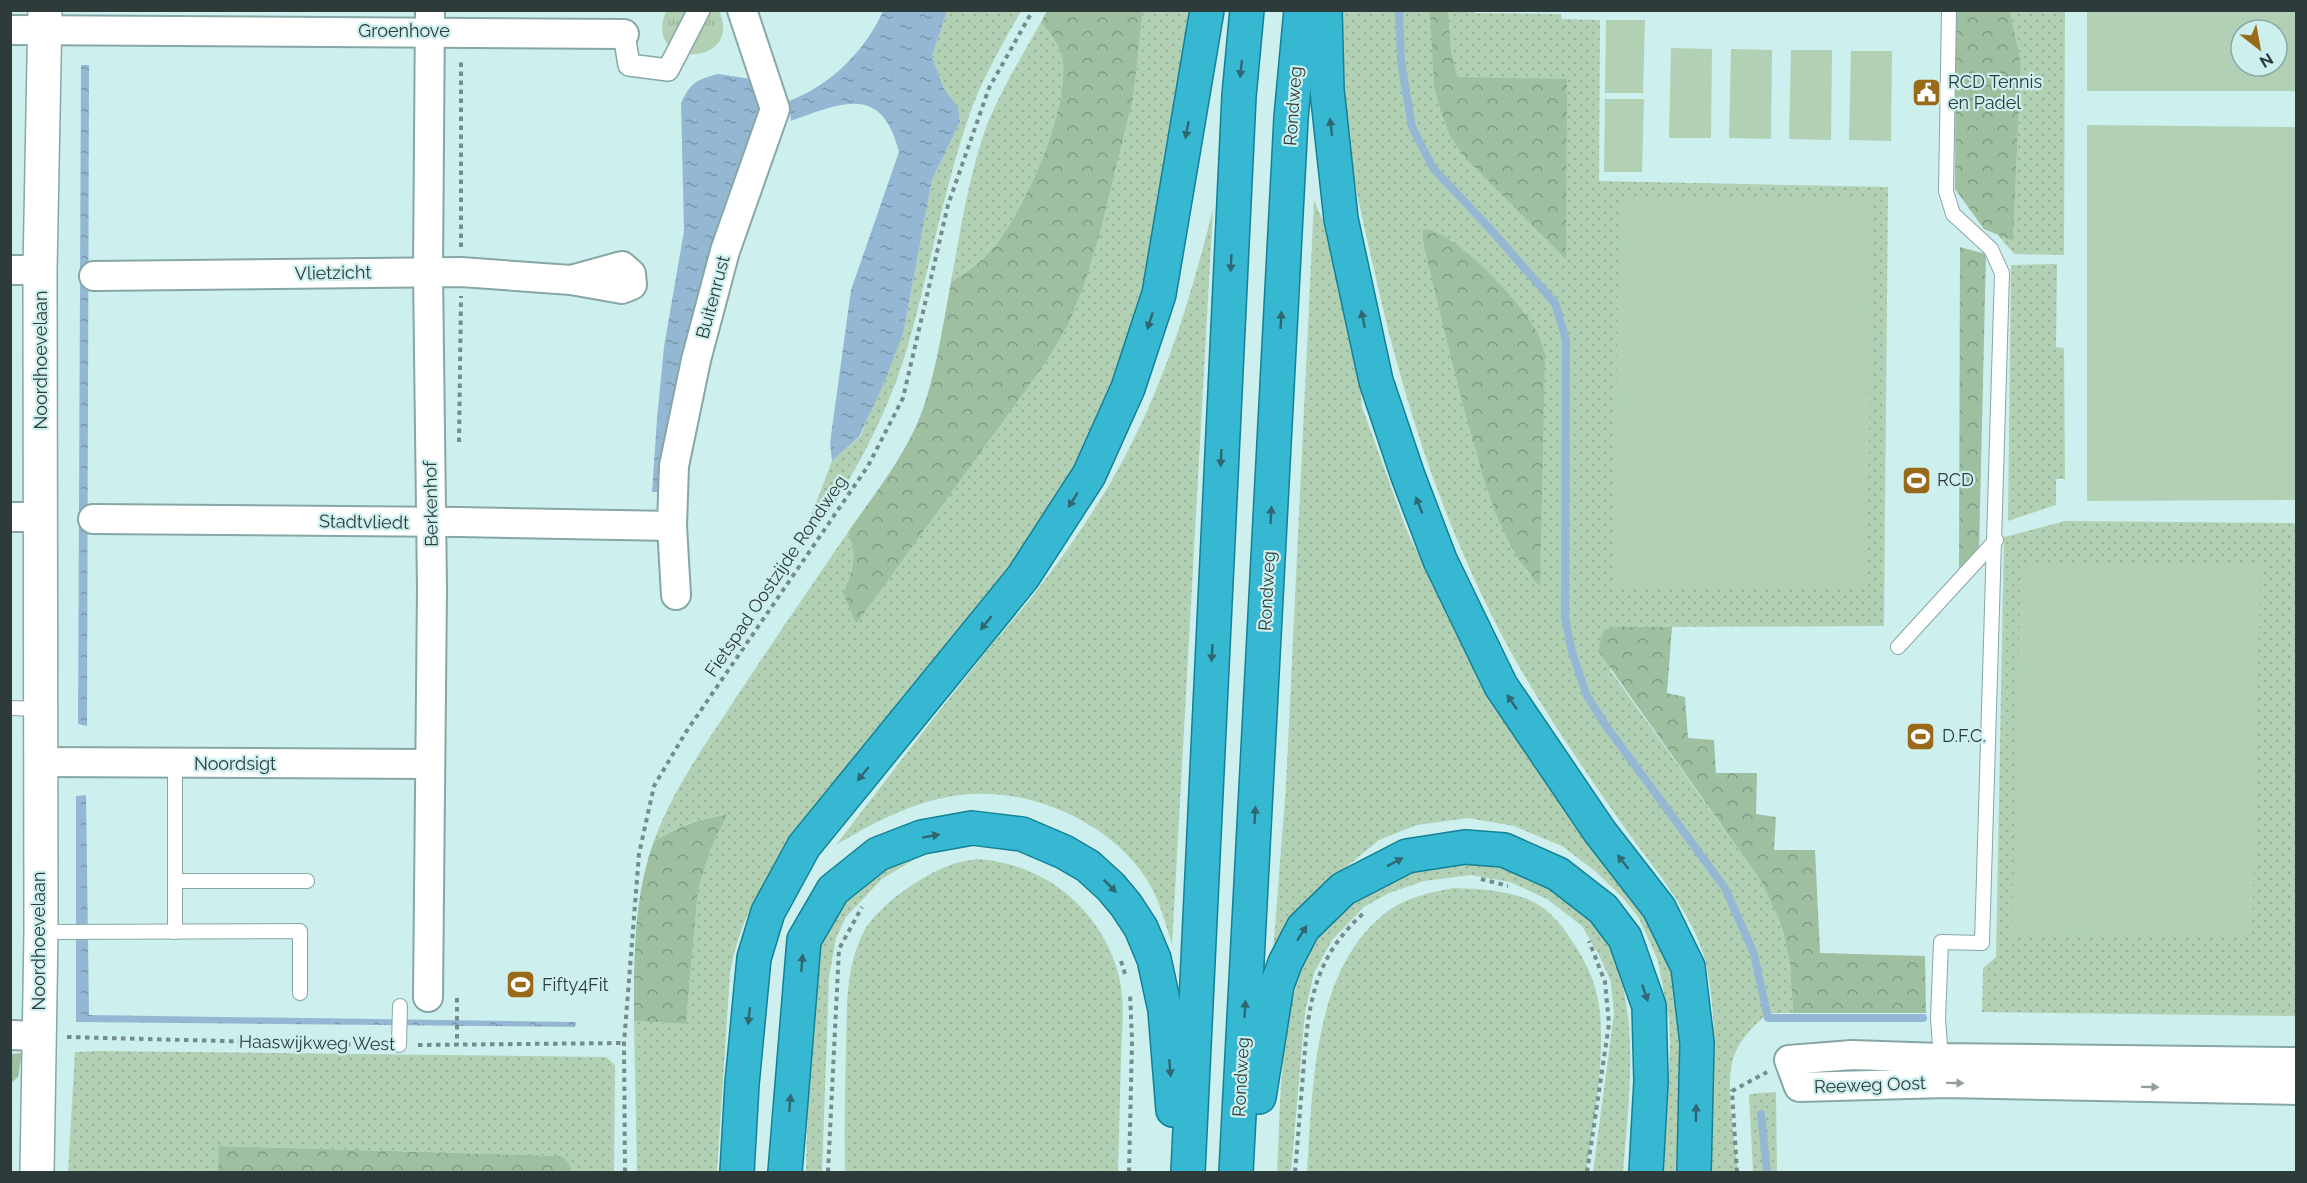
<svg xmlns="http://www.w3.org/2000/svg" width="2307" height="1183" font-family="Raleway,sans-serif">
	<defs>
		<pattern id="grass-dots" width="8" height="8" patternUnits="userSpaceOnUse" patternTransform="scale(1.5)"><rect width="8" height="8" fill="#b2d1b4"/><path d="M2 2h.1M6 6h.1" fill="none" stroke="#99b49c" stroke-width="1.8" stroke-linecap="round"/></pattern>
		<pattern id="forest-crowns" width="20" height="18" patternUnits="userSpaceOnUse" patternTransform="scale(1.5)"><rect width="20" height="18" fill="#9ebfa0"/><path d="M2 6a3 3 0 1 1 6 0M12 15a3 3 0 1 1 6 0" fill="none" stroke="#819c84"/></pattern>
		<pattern id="park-tufts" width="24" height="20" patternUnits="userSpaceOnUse" patternTransform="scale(1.5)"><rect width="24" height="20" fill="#b2d1b4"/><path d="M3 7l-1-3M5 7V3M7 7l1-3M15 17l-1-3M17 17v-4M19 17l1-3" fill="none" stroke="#99b49c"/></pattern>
		<pattern id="water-ripples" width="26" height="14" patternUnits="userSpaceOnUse" patternTransform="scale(1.5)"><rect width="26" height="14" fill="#94b8d4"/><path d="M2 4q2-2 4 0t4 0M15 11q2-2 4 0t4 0" fill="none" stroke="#7997ad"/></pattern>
	</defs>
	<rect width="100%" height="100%" fill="#cdefee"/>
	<g fill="url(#grass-dots)" fill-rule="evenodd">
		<path d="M1475 10V13L1561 14 1562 19 1600 20 1599 181 1888 187 1884 626 1614 627 1610 670 1761 881 1782 926 1790 964 1793 1013H1769C1754 1025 1741 1038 1734 1056 1724 1084 1735 1142 1738 1172H1709C1711 1105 1721 1026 1705 960 1693 913 1652 866 1624 827 1576 758 1528 689 1491 614 1436 504 1399 385 1373 265 1363 222 1353 179 1347 136 1342 94 1340 52 1338 11ZM1423 242 1540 585 1526 571 1479 464Z"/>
		<path d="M947 11H1021C1002 45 982 79 969 116 943 192 929 272 907 349 890 406 861 464 828 513 820 525 809 536 799 548L832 461 860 437 903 334 932 180 960 122 958 107 944 89 932 56Z"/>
		<path d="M1143 11H1195L1133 344 1067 494 777 865C751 903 739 927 730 973L717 1172H637L634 1021 686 1024 698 890 711 848 726 816C700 816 676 828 654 841 671 794 700 752 728 710 767 650 808 591 848 532 857 559 854 568 843 593L1048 359 1069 323 1084 286 1100 233 1133 99Z"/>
		<path d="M2010 11H2065L2064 255 2014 254 1997 234 2013 240 2021 63Z"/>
		<path d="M1041 22C1049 33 1059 43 1062 57 1072 107 1021 222 984 258 975 267 962 275 951 282 960 232 968 181 984 133 998 94 1021 58 1041 22Z"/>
		<path d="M1314 200 1335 249 1359 365 1362 407 1407 531 1464 648 1538 762 1637 896 1669 955 1684 1019 1676 1172H1664L1670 1046 1669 1020 1658 961 1639 918 1623 898 1595 871 1562 846 1514 826 1468 818 1417 825 1379 840 1339 873 1272 965 1286 786Z"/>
		<path d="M1213 209 1172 945C1165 922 1159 897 1145 877 1106 819 1023 784 953 796 910 803 873 823 836 845 883 784 930 722 978 662 998 636 1021 612 1041 585 1067 551 1091 516 1112 480 1162 393 1189 305 1213 209Z"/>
		<path d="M2057 264 2056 347 2064 348 2065 479H2056V505L2008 521 2011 265Z"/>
		<path d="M2065 521 2296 523V1016L1982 1012 1983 968 1996 957 2004 537Z"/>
		<path d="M936 846 882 879 846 917 836 938 829 977 822 1172H806L810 1009 815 956 825 924 855 882Z"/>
		<path d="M977 859C1046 863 1105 912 1120 981 1125 1006 1122 1033 1121 1058 1120 1096 1119 1134 1118 1172H845C844 1131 845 1090 846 1048 847 1010 845 971 862 935 876 906 921 876 950 865 959 861 969 861 977 859Z"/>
		<path d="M1451 860C1466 861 1482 861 1496 864 1509 866 1523 874 1535 879 1654 928 1631 1069 1623 1172H1593L1614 1014 1611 982 1599 955 1582 926 1547 899 1510 882 1471 875 1424 881 1389 893 1364 907 1332 940 1314 973 1305 1012 1291 1172H1277C1282 1088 1276 973 1339 908 1348 899 1362 890 1373 884 1389 874 1431 866 1451 860Z"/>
		<path d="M1455 888C1479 889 1504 890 1527 899 1546 907 1559 921 1570 938 1582 955 1591 972 1596 991 1609 1039 1594 1123 1586 1172H1307C1313 1089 1312 973 1383 915 1403 898 1430 892 1455 888Z"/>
		<path d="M99 1051 606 1057 615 1065 614 1172H571C571 1165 568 1160 561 1156L220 1146 218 1172H68L75 1052Z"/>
		<path d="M1776 1092 1777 1172H1753L1749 1094Z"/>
	</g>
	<g fill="url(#forest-crowns)">
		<path d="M1047 11H1143L1133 99 1100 233 1084 286 1069 323 1048 359 856 624 843 593C854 568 857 559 848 532 875 493 907 454 923 409 937 368 943 324 951 282 962 275 975 267 984 258 1021 222 1072 107 1062 57 1059 43 1049 33 1041 22Z"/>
		<path d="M1430 11H1448L1451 52 1457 77 1567 79 1566 259 1464 156 1450 136 1441 112 1434 85Z"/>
		<path d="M1956 11H2010L2021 63 2013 241 1984 229 1955 189Z"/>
		<path d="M1423 229C1455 230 1522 304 1537 332 1540 338 1542 347 1545 354L1540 586C1498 543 1482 473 1466 416 1451 358 1437 300 1423 242Z"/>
		<path d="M1960 247 1986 254 1979 550 1959 573Z"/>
		<path d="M1614 627H1672L1667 693 1685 697 1688 738 1714 740 1716 773H1757L1756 814 1776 817 1774 850H1815L1820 953 1925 956 1926 1013H1793L1790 964 1782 926 1761 881 1599 652 1600 642 1604 630Z"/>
		<path d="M727 815 711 848 698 890 686 1024 634 1021C634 960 633 899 654 841 678 827 699 818 727 815Z"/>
		<path d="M22 1053 18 1077 11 1083V1054Z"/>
		<path d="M219 1146 561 1156C568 1160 571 1165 571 1172H218Z"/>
	</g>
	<path fill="url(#park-tufts)" d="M666 11H719C745 67 641 70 666 11Z"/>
	<g fill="#b2d1b4" fill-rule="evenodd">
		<path d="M2087 11H2296V91H2087ZM2241 30H2277V66H2241Z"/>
		<path d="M1606 20H1645L1643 93H1605Z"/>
		<path d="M1671 48 1712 49 1711 138H1669Z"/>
		<path d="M1731 49 1772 50 1771 139 1729 138Z"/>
		<path d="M1791 50H1832L1831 140 1789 139Z"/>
		<path d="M1851 51H1892L1891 141 1849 140Z"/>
		<path d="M1605 99H1644L1642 172H1604Z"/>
		<path d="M2087 125 2296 127V500L2087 501Z"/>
		<path d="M1619 196 1872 200 1867 590 1614 586Z"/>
		<path d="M2021 562 2260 565 2252 937 2012 935Z"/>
	</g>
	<g fill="url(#water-ripples)">
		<path d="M883 11H947L932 56 944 89 958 107 960 122 932 180 903 334 884 383 859 437 832 461 830 443 851 290 899 152C882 83 841 103 791 121L789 101C831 85 865 51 883 11Z"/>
		<path d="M81 65H89L87 726 78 724Z"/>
		<path d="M718 74 751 79 760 104V120L660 492H652L657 419 664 347 684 231 681 103C691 82 696 80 718 74Z"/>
		<path d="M86 795 89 1015 576 1022 575 1027 76 1022V796Z"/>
	</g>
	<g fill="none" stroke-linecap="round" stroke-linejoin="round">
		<g stroke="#94b8d4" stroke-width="8">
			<path d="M1399 10 1401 62 1412 127 1433 168 1492 231 1555 303 1566 340 1565 618 1572 652 1587 696 1606 726 1725 888 1754 954 1768 1018H1923"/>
			<path d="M1761 1114 1767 1172"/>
		</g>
		<defs>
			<g id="service">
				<path d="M1898 647 1996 540"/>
				<path d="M10 708 40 709"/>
				<path d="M175 764V932"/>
				<path d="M176 881H307"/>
				<path d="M41 932 300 931V993"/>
				<path d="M399 1045 400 1006"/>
				<path d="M1941 1058 1938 1019 1941 942 1982 943 2002 273 1991 249 1953 214 1946 191 1949 10"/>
			</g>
			<path id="pedestrian" d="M624 34 629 65 668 70 699 10"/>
			<g id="minor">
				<path d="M10 30 624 34"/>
				<path d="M10 270H40"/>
				<path d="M94 276 461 272 571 280 622 289 632 285 631 274 622 266 571 280"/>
				<path d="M10 517H42"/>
				<path d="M93 519 459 522 672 526"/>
				<path d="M676 595 672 526 674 466 696 360 725 251 775 109 742 10"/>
				<path d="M40 762 429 764"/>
				<path d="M428 997 432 589 428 272 430 10"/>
				<path d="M10 1035 38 1036"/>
				<path d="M2296 1062 1941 1058 1852 1055 1789 1060 1799 1087 1945 1083 2296 1090"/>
			</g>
			<path id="tertiary" d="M37 1172 41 932 40 270 45 10"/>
			<g id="trunk">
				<path d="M1325 10 1327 90 1341 219 1376 381 1408 476 1440 560 1501 686 1600 832 1659 908 1688 967 1697 1043 1694 1172"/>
				<path d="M1259 1097 1277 985 1285 963 1303 928 1343 889 1407 856 1465 847 1504 850 1558 874 1603 909 1625 938 1649 1006 1651 1081 1646 1172"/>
				<path d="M737 1172 742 1084 754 958 768 912 804 846 1023 577 1089 475 1128 388 1159 294 1207 10"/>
				<path d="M785 1172 804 940 833 890 878 854 922 837 972 828 1022 834 1064 852 1088 866 1111 887 1126 905 1141 928 1154 959 1165 1010 1173 1110"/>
				<path d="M1188 1172 1239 96 1247 10"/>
				<path d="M1236 1172 1291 118 1301 10"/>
			</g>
		</defs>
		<use href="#service" stroke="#86a7a6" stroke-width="16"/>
		<use href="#pedestrian" stroke="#86a7a6" stroke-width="24"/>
		<use href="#minor" stroke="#86a7a6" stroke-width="32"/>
		<use href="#tertiary" stroke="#86a7a6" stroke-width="36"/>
		<use href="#trunk" stroke="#128196" stroke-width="36"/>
		<g stroke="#758c8c" stroke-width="4" stroke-dasharray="4.5 4.5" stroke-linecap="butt">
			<path d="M461 247V59"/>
			<path d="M459 442 461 296"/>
			<path d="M1481 879 1508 886"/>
			<path d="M1121 961 1126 977"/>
			<path d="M457 998V1045"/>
			<path d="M67 1037 380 1045"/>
			<path d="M418 1045 624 1043"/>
			<path d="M625 1172 624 1043 639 854 654 786 686 732 868 466 903 398 948 205 989 88 1033 10"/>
			<path d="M828 1172 839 949 862 907"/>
			<path d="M1129 1172 1132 1041 1130 993"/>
			<path d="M1295 1172C1298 1140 1300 1108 1303 1075 1308 1009 1311 959 1365 912"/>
			<path d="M1587 1172 1609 1024 1605 982 1589 941"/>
			<path d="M1737 1172 1732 1091 1767 1072"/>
		</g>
		<use href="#service" stroke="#fff" stroke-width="14"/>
		<use href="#pedestrian" stroke="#fff" stroke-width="21"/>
		<use href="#minor" stroke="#fff" stroke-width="28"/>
		<use href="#tertiary" stroke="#fff" stroke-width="33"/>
		<use href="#trunk" stroke="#36b8d2" stroke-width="33"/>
	</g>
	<defs><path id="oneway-solid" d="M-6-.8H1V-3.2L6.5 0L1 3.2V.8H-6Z" transform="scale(1.5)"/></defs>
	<g fill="#306770">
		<use href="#oneway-solid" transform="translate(1241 69) rotate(96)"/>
		<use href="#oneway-solid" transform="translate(1331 127) rotate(-97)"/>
		<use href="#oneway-solid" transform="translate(1187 130) rotate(100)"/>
		<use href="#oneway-solid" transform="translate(1231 263) rotate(93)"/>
		<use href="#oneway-solid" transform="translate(1363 319) rotate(-102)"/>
		<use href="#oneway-solid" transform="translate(1281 320) rotate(-87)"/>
		<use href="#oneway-solid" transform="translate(1150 321) rotate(108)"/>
		<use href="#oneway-solid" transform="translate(1221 458) rotate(93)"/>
		<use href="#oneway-solid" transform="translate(1073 500) rotate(122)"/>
		<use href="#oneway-solid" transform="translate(1419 505) rotate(-111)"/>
		<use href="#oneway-solid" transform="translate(1271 515) rotate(-87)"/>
		<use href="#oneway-solid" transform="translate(986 623) rotate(129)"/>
		<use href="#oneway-solid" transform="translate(1212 653) rotate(93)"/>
		<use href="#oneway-solid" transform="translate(1512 702) rotate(-124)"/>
		<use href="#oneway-solid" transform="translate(863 774) rotate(129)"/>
		<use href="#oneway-solid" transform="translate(1255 815) rotate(-87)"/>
		<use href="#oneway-solid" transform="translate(931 836) rotate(-10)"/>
		<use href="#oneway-solid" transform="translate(1395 862) rotate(-27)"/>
		<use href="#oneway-solid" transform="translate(1623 862) rotate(-128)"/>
		<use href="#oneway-solid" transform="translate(1110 886) rotate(45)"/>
		<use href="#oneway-solid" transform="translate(1302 933) rotate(-57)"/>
		<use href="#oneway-solid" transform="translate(802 963) rotate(-85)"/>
		<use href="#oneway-solid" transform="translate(1645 993) rotate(71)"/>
		<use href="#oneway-solid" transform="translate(1245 1009) rotate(-87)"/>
		<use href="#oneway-solid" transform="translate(749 1016) rotate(96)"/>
		<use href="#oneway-solid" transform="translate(1170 1068) rotate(85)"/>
		<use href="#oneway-solid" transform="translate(790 1103) rotate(-85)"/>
		<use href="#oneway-solid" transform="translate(1696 1113) rotate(-89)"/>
	</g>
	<g fill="#969d9d">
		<use href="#oneway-solid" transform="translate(1955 1083) rotate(1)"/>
		<use href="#oneway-solid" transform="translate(2150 1087) rotate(1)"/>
	</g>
	<defs>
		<symbol id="civic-square" viewBox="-11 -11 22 22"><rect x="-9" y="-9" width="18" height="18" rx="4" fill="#996a1a" stroke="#cdefee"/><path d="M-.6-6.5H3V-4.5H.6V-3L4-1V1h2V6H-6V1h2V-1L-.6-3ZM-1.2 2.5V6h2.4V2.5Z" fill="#fff"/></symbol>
		<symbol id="stadium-square" viewBox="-11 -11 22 22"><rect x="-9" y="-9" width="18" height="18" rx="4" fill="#996a1a" stroke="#cdefee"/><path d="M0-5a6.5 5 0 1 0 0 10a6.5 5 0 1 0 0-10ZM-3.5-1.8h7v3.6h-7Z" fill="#fff"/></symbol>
	</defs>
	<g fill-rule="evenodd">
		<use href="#civic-square" x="1910" y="76" width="33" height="33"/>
		<use href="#stadium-square" x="1900" y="464" width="33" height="33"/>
		<use href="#stadium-square" x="1904" y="720" width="33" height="33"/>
		<use href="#stadium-square" x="504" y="968" width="33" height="33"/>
	</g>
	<g text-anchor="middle" stroke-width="4.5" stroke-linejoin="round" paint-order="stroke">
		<g font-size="18" fill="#2d3b3b" stroke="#cdefee">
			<text x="404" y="37">Groenhove</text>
			<text transform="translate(1293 106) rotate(-86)" y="6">Rondweg</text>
			<text transform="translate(333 273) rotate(-1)" y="6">Vlietzicht</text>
			<text transform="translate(713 297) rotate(-75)" y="6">Buitenrust</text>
			<text transform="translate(41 360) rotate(-90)" y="6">Noordhoevelaan</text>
			<text transform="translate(431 504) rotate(-91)" y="6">Berkenhof</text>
			<text transform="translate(364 522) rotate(1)" y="6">Stadtvliedt</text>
			<text transform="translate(776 576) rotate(-56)" y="6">Fietspad Oostzijde Rondweg</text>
			<text transform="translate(1267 591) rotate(-87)" y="6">Rondweg</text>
			<text x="235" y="770">Noordsigt</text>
			<text transform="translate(39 941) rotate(-90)" y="6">Noordhoevelaan</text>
			<text transform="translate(317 1043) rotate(1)" y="6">Haaswijkweg West</text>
			<text transform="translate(1241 1077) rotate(-87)" y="6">Rondweg</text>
			<text transform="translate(1870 1085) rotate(-2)" y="6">Reeweg Oost</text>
		</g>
		<g font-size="18" fill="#2d3b3b" stroke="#cdefee" text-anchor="start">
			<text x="1948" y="88">RCD Tennis<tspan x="1948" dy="21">en Padel</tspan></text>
			<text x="1937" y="486">RCD</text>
			<text x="1942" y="742">D.F.C.</text>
			<text x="542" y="991">Fifty4Fit</text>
		</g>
	</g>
	<rect width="2307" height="1183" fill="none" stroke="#2d3b3b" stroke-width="24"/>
	<g transform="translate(2259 48) rotate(149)"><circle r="28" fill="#cdefee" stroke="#8da7a6" stroke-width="1.5"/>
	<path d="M0-4.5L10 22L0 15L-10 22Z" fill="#996a1a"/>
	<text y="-9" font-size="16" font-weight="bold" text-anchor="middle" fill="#2d3b3b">N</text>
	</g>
</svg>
